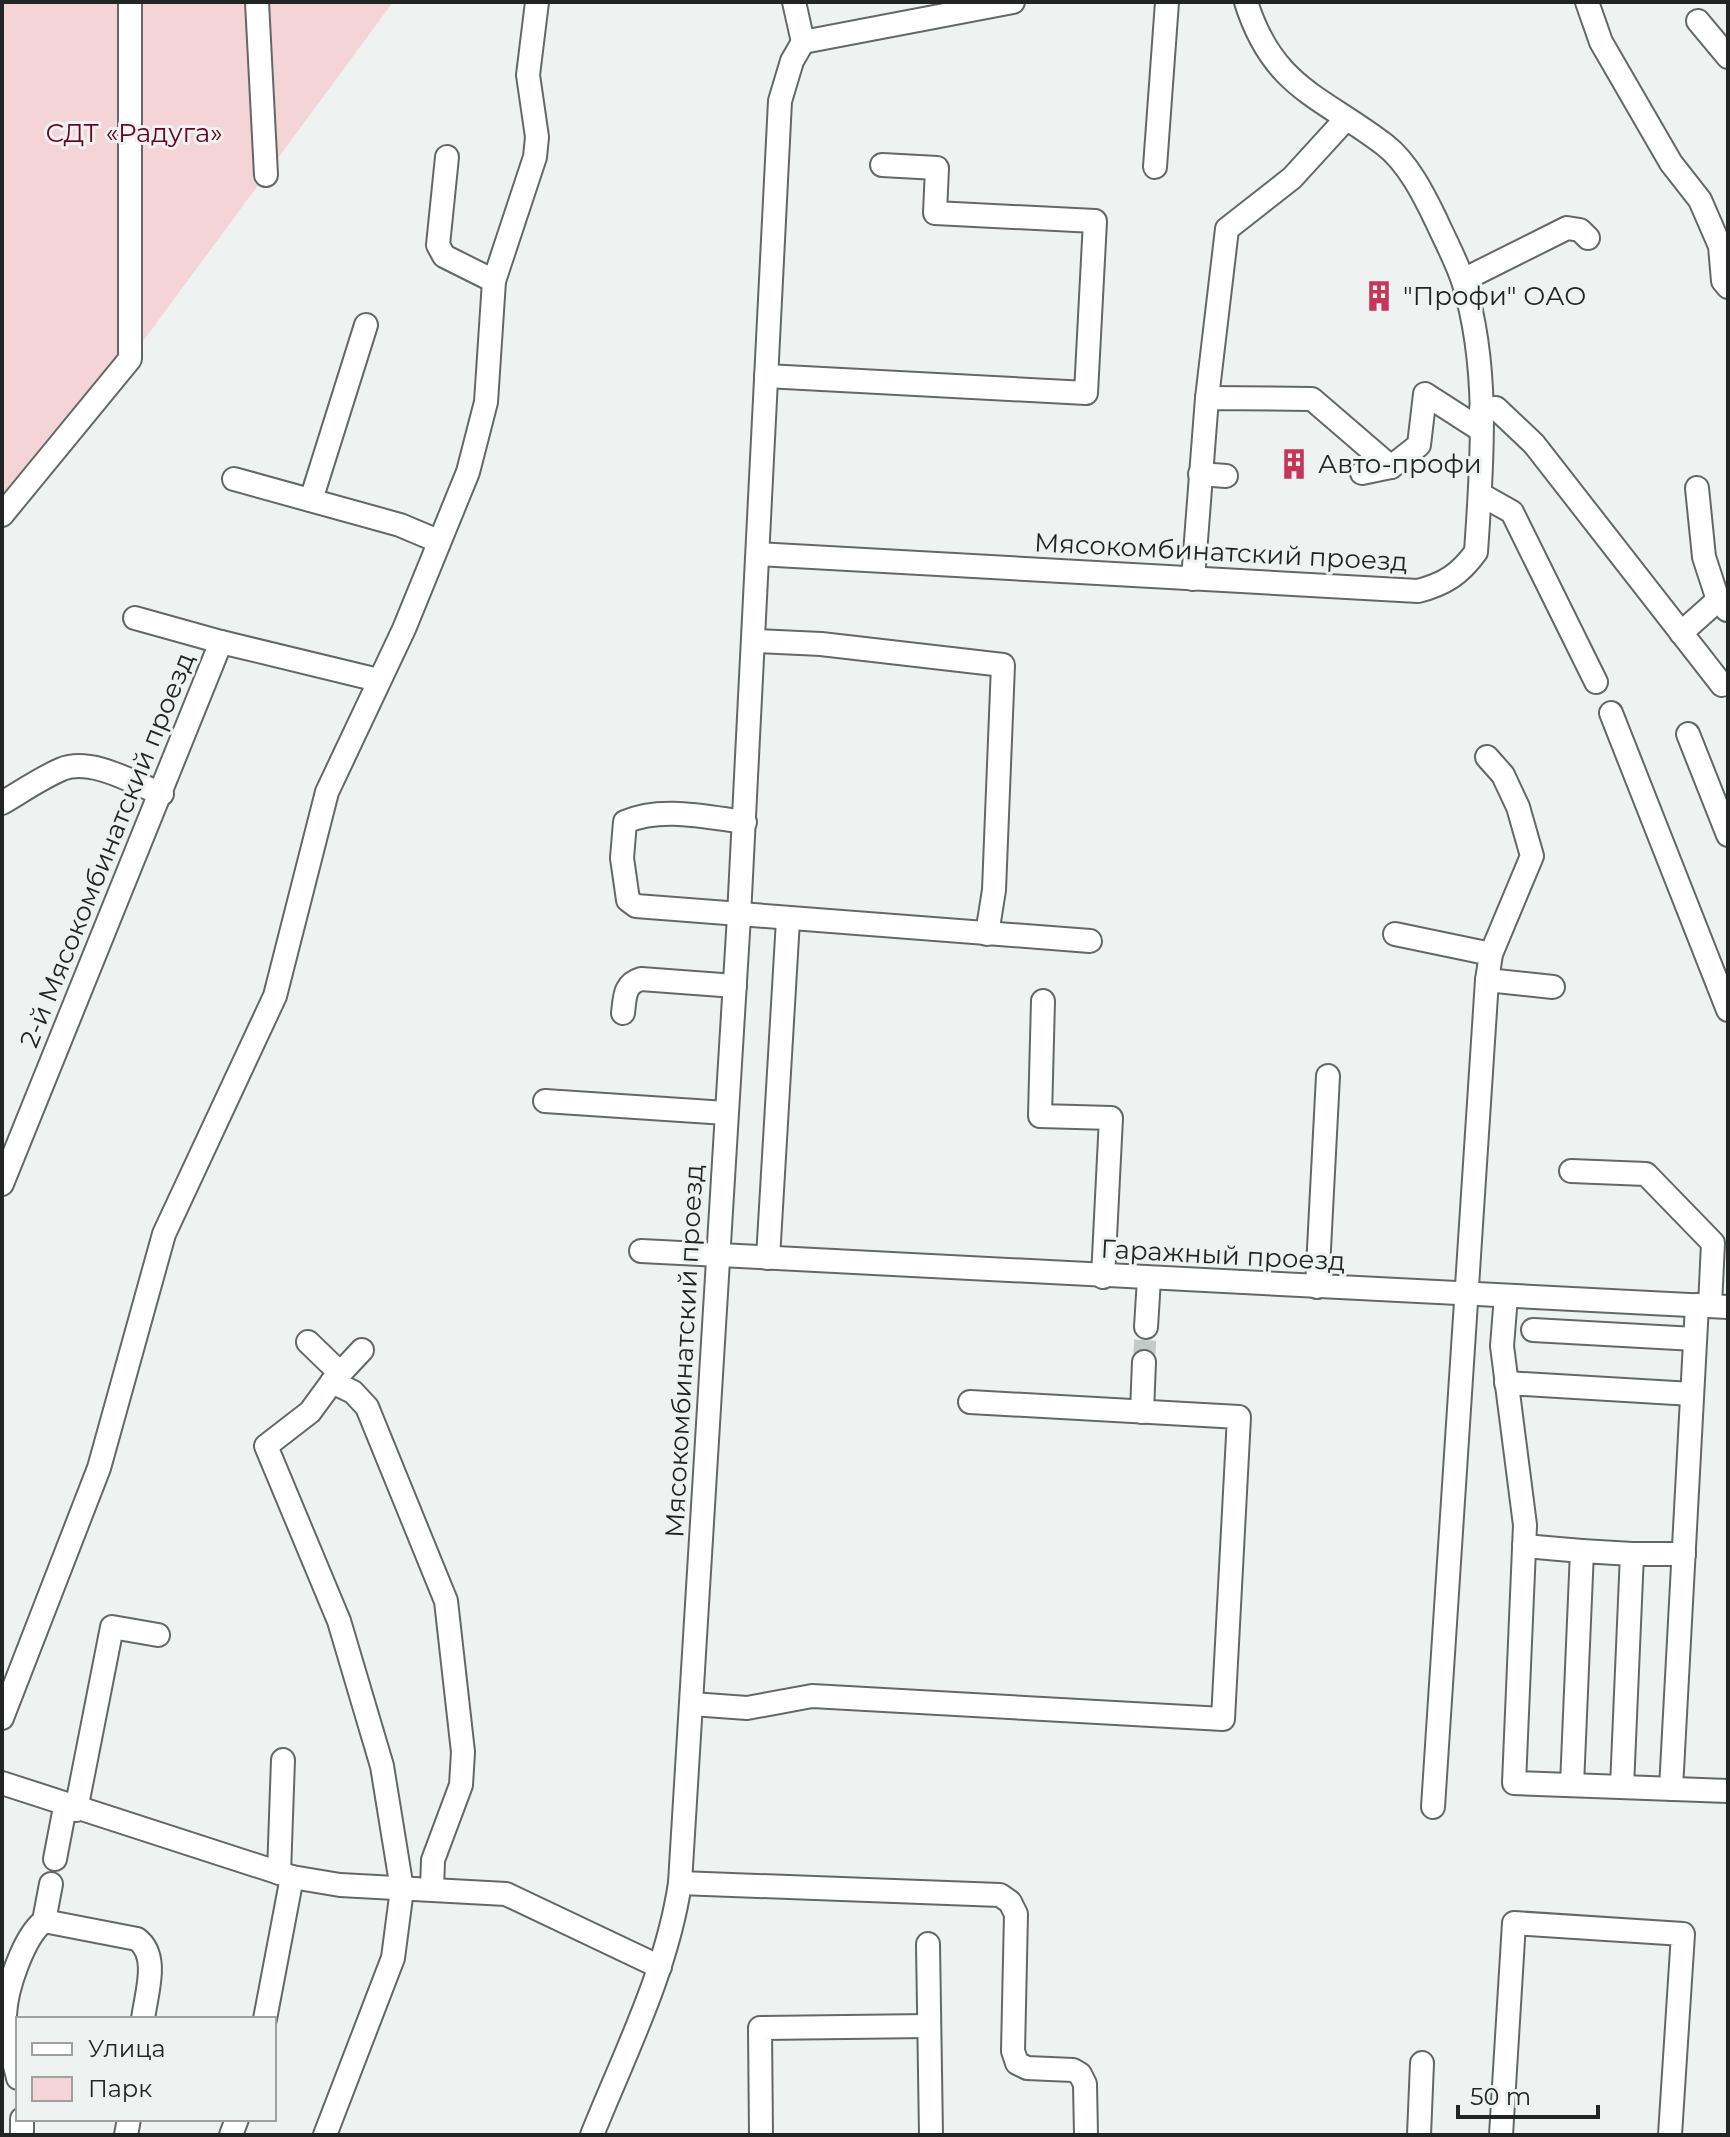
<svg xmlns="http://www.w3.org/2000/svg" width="1730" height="2137" font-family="Montserrat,sans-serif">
	<rect width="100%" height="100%" fill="#eef3f1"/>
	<path fill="#f5d4d7" d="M2 2H393L130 359 2 515Z"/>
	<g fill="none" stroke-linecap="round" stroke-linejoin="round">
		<path stroke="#c5cac8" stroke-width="22" stroke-dasharray="22 11" stroke-linecap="butt" d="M1144 1362 1146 1327"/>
		<defs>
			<g id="minor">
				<path d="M257 2 266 175"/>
				<path d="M794 2 803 42"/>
				<path d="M1587 2 1601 42 1671 163 1700 200 1720 246 1723 281 1728 287"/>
				<path d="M1698 21 1728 57"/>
				<path d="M803 42 1013 2"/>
				<path d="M447 157 438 245 444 256 494 281"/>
				<path d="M1155 167 1167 2"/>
				<path d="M1463 280 1567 228 1580 230 1588 238"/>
				<path d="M766 376 1086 393 1095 221 935 213 937 168 882 165"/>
				<path d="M1207 398 1227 229 1292 178 1345 120"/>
				<path d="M1481 409 1496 408 1534 444 1722 685"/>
				<path d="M1362 473 1391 467 1419 445 1425 394 1481 430"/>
				<path d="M1200 474 1226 476"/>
				<path d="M234 479 400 525 438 541"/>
				<path d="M1697 488 1704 557 1718 600"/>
				<path d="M1480 494 1512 512 1596 682"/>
				<path d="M311 500 366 325"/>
				<path d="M2 515 130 359V2"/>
				<path d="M758 554 1418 591C1445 584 1460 574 1476 552 1482 464 1490 366 1463 281 1456 260 1445 240 1436 220 1424 195 1408 163 1385 145 1321 96 1273 88 1246 2"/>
				<path d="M1193 579 1207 398 1312 399 1391 467"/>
				<path d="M135 618 221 642"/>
				<path d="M1681 633 1718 600 1727 610"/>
				<path d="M755 641 821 644 1003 665 994 890 987 934"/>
				<path d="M1611 713 1728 1010"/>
				<path d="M1688 734 1728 835"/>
				<path d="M2 803C21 792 41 778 62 769 92 757 135 784 162 794"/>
				<path d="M745 822C706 817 661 806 625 822L622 858 628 900 636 906 1090 941"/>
				<path d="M1395 934 1491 954"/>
				<path d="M1487 980 1553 987"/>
				<path d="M1043 1001 1040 1116 1111 1118 1103 1277"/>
				<path d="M623 1013C625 997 624 984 641 979L735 986"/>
				<path d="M545 1101 726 1113"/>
				<path d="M1571 1171 1646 1174 1713 1243 1710 1306"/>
				<path d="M2 1184 221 642 378 680"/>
				<path d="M641 1251 1728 1307"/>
				<path d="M768 1258 788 920"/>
				<path d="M1317 1287 1328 1076"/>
				<path d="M1506 1296 1502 1346 1525 1525 1514 1783 1728 1791"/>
				<path d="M1146 1327 1149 1279"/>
				<path d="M1533 1330 1695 1339"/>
				<path d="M308 1342 340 1373"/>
				<path d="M332 1382 362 1350"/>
				<path d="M1506 1383 1692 1394"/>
				<path d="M1142 1412 1144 1362"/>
				<path d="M1524 1546 1582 1551"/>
				<path d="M1632 1554H1684"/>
				<path d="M692 1704 747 1708 812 1696 1223 1719 1239 1417 970 1402"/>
				<path d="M2 1718 99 1468 164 1234 275 996 327 792 404 629 468 472 486 402 494 281 535 157 537 137 528 75 537 2"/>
				<path d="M2 1783 292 1877 340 1885 506 1894 660 1967"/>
				<path d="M1572 1785 1582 1551 1632 1554 1622 1787"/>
				<path d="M1671 1789 1697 1305"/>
				<path d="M1433 1807 1487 980 1491 954 1532 856 1518 807 1503 775 1487 757"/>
				<path d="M76 1810 112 1627 158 1635"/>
				<path d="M55 1859 65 1807"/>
				<path d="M279 1873 283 1760"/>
				<path d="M680 1883 1000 1895 1010 1902 1016 1914 1013 2051 1017 2063 1027 2068 1073 2070 1080 2074 1085 2084 1086 2135"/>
				<path d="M44 1921 137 1939C160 1956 146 1994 143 2019"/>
				<path d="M928 1944 931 2135"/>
				<path d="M265 2019 292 1877"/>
				<path d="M18 2078C14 2059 4 2034 5 2015 6 1989 24 1936 44 1921L51 1884"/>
				<path d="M22 2119V2135"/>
				<path d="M126 2135 129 2119"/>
				<path d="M231 2135 237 2119"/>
				<path d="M325 2135 393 1958 402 1889 382 1766 339 1621 266 1446 310 1412 332 1382 353 1392 367 1407 446 1601 463 1752 461 1785 433 1860 432 1889"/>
				<path d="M592 2135C625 2053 667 1971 680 1883L739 916 780 101 792 61 803 42"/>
				<path d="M761 2135 760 2028 929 2026"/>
				<path d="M1419 2135 1422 2063"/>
				<path d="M1501 2135 1514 1923 1683 1934 1670 2135"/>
			</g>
		</defs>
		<use href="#minor" stroke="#636867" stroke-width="26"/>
		<use href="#minor" stroke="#fff" stroke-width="22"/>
	</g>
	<defs>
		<symbol id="building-bare" viewBox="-9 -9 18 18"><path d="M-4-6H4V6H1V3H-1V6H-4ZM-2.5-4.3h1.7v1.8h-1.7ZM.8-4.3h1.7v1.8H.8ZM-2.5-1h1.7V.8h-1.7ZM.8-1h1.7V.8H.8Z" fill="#c6365b" stroke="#eef3f1" stroke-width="2.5" paint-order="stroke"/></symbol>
	</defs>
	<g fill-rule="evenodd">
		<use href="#building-bare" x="1357" y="274" width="44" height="44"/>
		<use href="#building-bare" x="1272" y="442" width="44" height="44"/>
	</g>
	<g text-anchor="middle" stroke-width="6" stroke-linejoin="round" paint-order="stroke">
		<g font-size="26" fill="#6a0227" stroke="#eef3f1">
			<text x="134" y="142">СДТ «Радуга»</text>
		</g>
		<g font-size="26" fill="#232524" stroke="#eef3f1" text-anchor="start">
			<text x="1403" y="305">"Профи" ОАО</text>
			<text x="1318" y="473">Авто-профи</text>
		</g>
		<g font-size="26" fill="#232524" stroke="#eef3f1">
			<text transform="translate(1221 552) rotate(3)" y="9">Мясокомбинатский проезд</text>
			<text transform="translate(107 850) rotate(-68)" y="9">2-й Мясокомбинатский проезд</text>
			<text transform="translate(1223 1255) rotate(3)" y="9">Гаражный проезд</text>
			<text transform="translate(684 1351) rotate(-87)" y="9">Мясокомбинатский проезд</text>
		</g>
	</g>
	<rect width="1730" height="2137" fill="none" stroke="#232524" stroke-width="8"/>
	<rect x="16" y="2017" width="260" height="104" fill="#eef3f1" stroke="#9da19f" stroke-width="2"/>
	<rect x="32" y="2043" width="40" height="12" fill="#ffffff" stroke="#9da19f" stroke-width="2"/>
	<text x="88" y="2057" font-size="24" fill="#232524">Улица</text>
	<rect x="32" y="2077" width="40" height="24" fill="#f5d4d7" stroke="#9da19f" stroke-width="2"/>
	<text x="88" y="2097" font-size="24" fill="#232524">Парк</text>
	<path d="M1458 2105v12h140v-12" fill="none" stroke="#232524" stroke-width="4"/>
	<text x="1470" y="2105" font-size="24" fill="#232524" stroke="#eef3f1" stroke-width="6" paint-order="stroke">50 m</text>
</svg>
